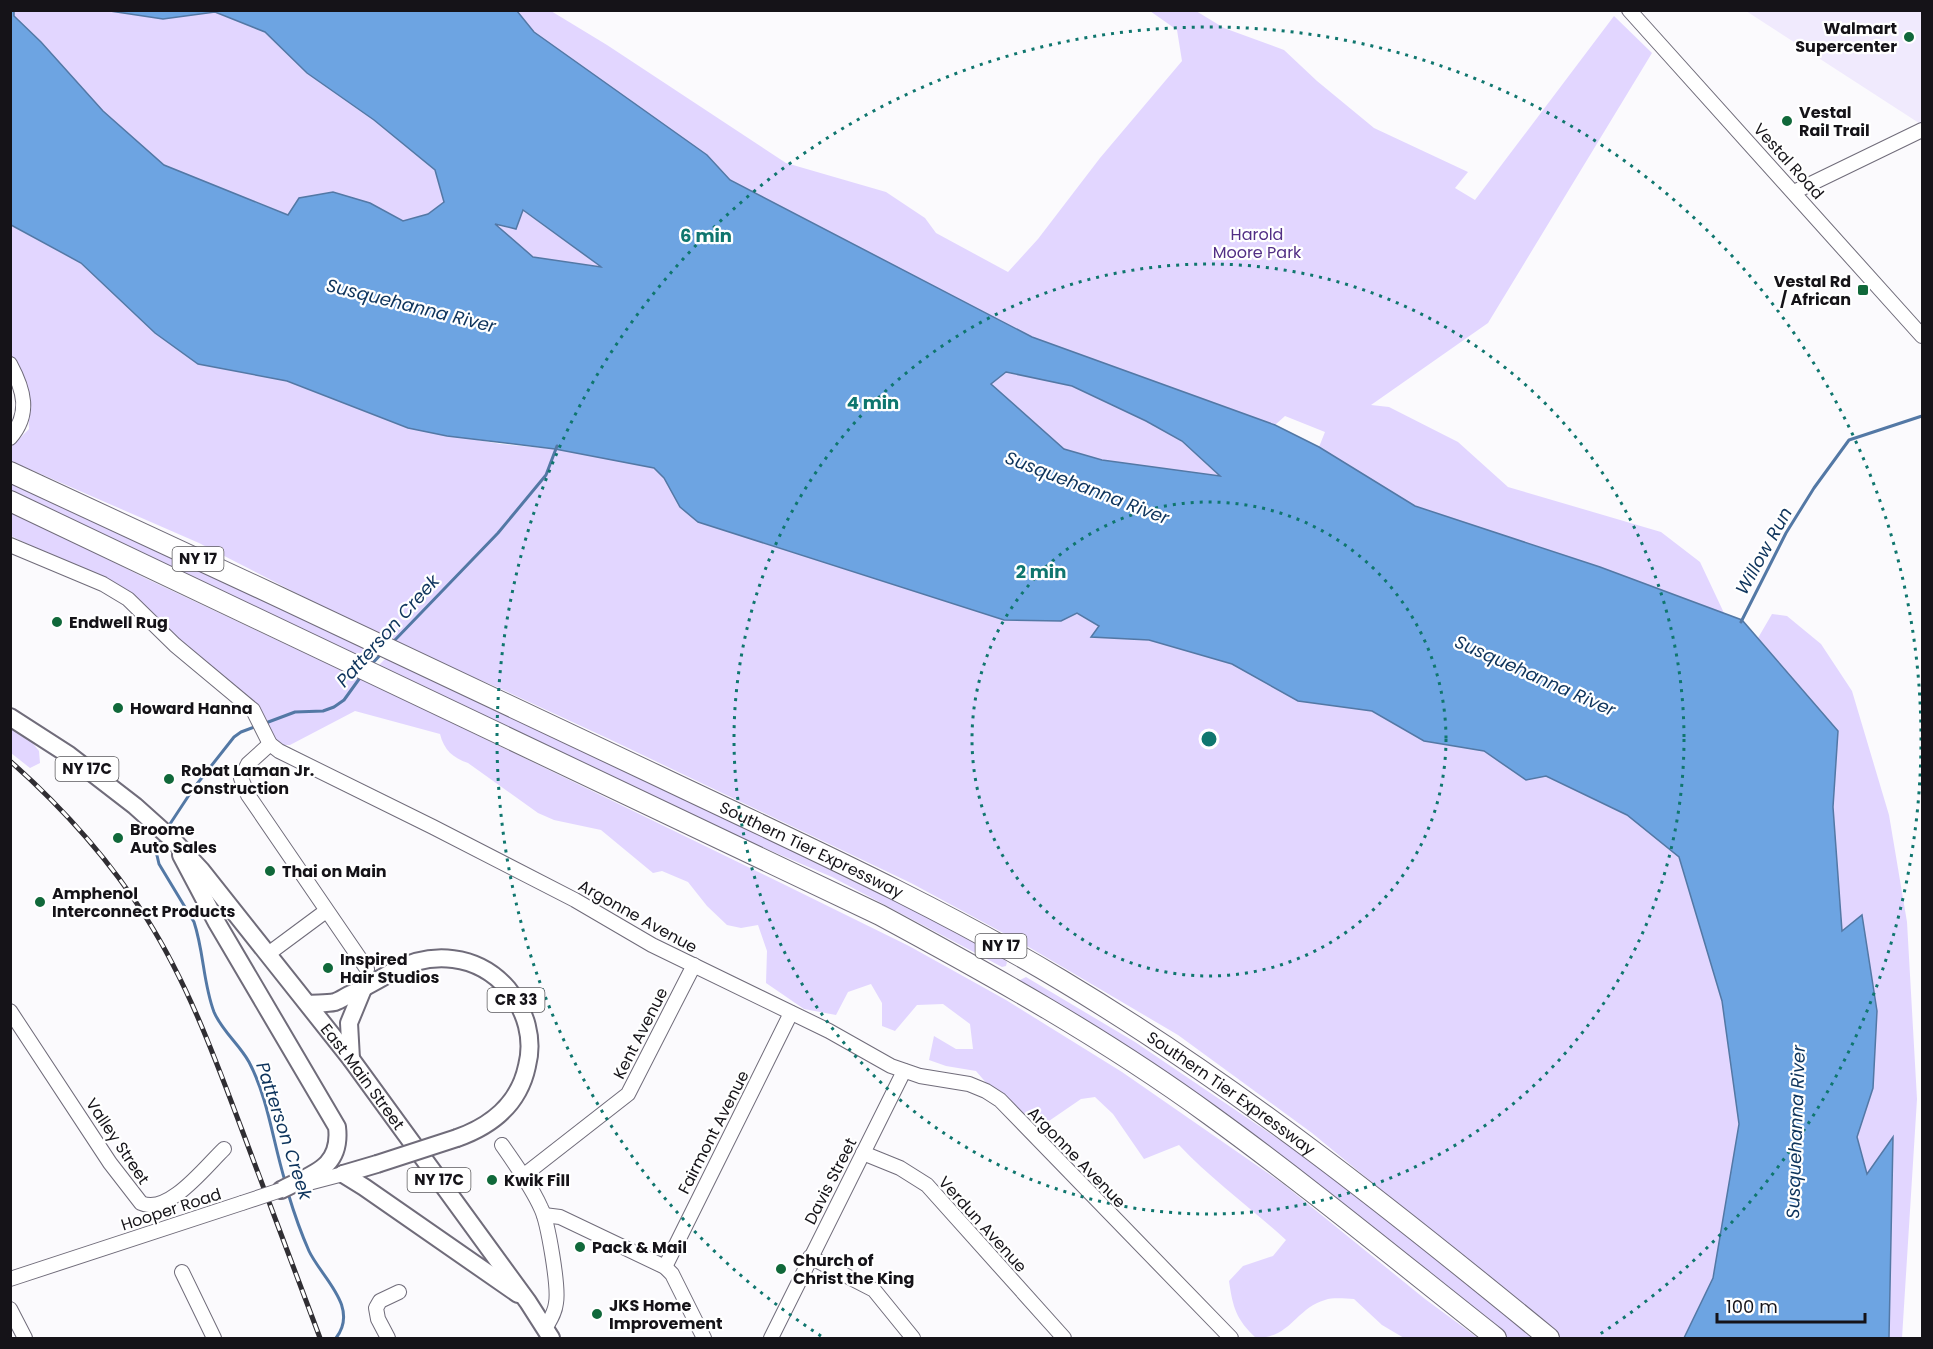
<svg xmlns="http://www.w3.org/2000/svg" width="1933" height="1349" font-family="Poppins,sans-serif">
	<rect width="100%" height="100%" fill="#fbfafd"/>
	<path fill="#f0eafd" d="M1746 11H1922V125Z"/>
	<g fill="#e2d6ff">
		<path d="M14 11H110L163 19 215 12 265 32 307 73 374 120 435 170 444 202 428 214 403 221 370 203 289 215 164 165 103 111 41 42 14 16Z"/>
		<path d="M517 11H551L607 45 786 163 886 192 925 218 936 233 1008 272 1038 239 1100 158 1182 61 1177 30 1150 11H1196L1224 28 1284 50 1317 81 1374 128 1468 172 1455 188 1475 200 1614 16 1652 53 1488 323 1371 405 1389 407 1458 442 1508 487 1661 532 1700 562 1724 613 1600 567 1415 506 1319 447 1325 432 1285 416 1275 425 1032 337 730 180 707 155 534 32Z"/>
		<path d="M522 210 602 267 533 257 494 223Z"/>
		<path d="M10 225 81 263 155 333 198 364 287 381 408 428 501 444 555 449 654 468 664 478 680 507 698 522 1004 620 1061 621 1077 613 1100 626 1092 637 1149 640 1232 664 1298 701 1372 711 1424 741 1484 751 1526 780 1546 776 1627 815 1679 857 1722 1001 1739 1124 1713 1278 1684 1338H1561L1312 1133 1178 1035 1027 946 911 883 607 738 499 688 399 646 199 543 11 461V447L29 429 27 386 11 361Z"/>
		<path d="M1005 372 1072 386 1146 421 1182 441 1220 477 1102 460 1064 449 990 383Z"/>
		<path d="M10 476 370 649 360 658 11 494Z"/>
		<path d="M10 510 147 579 430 712 781 883 909 946 1006 1000 1122 1072 1282 1183 1425 1299 1478 1338H1404L1382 1325 1354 1299C1346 1299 1334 1297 1325 1300 1296 1308 1291 1338 1256 1338 1236 1319 1233 1308 1229 1281L1243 1266 1273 1256 1286 1240C1251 1208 1212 1180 1179 1145L1144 1159 1113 1114 1095 1097 1081 1099 1046 1123C1018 1115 994 1093 976 1071L946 1066 929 1060 934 1036 956 1049H973L970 1024 943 1004 917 1005 895 1031 882 1026V1003L871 984 848 992 836 1015 804 1009 766 983 767 951 758 925 741 928 727 925 707 906 688 882 662 871 653 873 601 830 554 820 538 813 468 763C453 758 444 750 440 734L355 711 290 745H283L272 736 248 699 122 589 11 536Z"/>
		<path d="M1772 614 1787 616 1821 644 1852 691 1889 815 1907 922 1917 1099 1902 1338H1889L1893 1138 1867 1174 1857 1137 1873 1088 1862 915 1842 931 1833 807 1838 731 1758 638Z"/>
		<path d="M387 657 879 891 1002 958 1007 962 1006 966 1002 967 832 877 708 824 377 667Z"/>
		<path d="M11 727 26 735 39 751 40 763 30 768 11 753Z"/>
		<path d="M1026 977 1135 1042 1342 1182 1457 1277 1537 1338H1506L1291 1169 1022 986 1020 980Z"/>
	</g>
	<path fill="#6da4e2" stroke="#5378a5" stroke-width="1.5" fill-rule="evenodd" d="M10 11H14V16L41 42 103 111 164 165 288 215 299 198 333 192 370 203 403 221 428 214 444 202 435 170 374 120 307 73 265 32 215 12 163 19 110 11H517L534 32 707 155 730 180 1032 337 1275 425 1319 447 1415 506 1600 567 1742 620 1838 731 1833 807 1842 931 1862 915 1877 1011 1873 1088 1857 1137 1867 1174 1893 1137 1889 1338H1684L1713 1278 1739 1124 1722 1001 1679 857 1627 815 1546 776 1526 780 1484 751 1424 741 1372 711 1298 701 1232 664 1149 640 1091 637 1099 626 1077 613 1061 621 1004 620 698 522 680 507 664 478 654 468 555 449 447 436 408 428 287 381 198 364 155 333 81 263 11 225ZM523 210 600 266 601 267 533 257 495 224 516 229ZM1006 372 1072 386 1146 421 1182 441 1220 476 1102 460 1064 449 991 384Z"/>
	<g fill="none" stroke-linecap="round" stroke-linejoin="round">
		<g stroke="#5378a5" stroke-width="3">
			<path d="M1741 622 1786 533 1814 488 1849 440 1922 416"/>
			<path d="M393 642 498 533 546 475 557 446"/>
			<path d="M370 666 382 653"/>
			<path d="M263 724 295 712 323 711 334 707 344 700 362 675"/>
			<path d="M168 827 193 789 234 737 241 732 257 726"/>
			<path d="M161 838 155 847 159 864 194 922C204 952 203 983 214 1012 222 1031 239 1044 249 1062 268 1098 273 1142 285 1181"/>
			<path d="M288 1193C294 1213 301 1233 309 1251 321 1277 360 1307 336 1338"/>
		</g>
		<defs>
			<g id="minor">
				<path d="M1629 10 1922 336"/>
				<path d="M1794 192 1922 130"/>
				<path d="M10 364C24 390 31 414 10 438"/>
				<path d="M10 545 103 584 128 599 175 645 253 710 270 744 279 751 433 827 575 900 652 945 829 1031 891 1066 920 1076 969 1084 986 1091 1000 1100 1231 1338"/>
				<path d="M270 744 248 764 241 778 248 795 367 969"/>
				<path d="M268 954 326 911"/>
				<path d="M10 1011 110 1163 141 1203C168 1216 206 1166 224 1149"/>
				<path d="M502 1145C516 1165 531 1186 541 1208 548 1222 559 1287 556 1303 555 1313 550 1320 545 1329"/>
				<path d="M863 1153 900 1168 927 1185 1064 1338"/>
				<path d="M523 1176 628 1094 694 965"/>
				<path d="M301 1185 343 1174"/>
				<path d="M544 1215 560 1217 665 1267 672 1274 704 1338"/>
				<path d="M810 1257 874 1290 913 1338"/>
				<path d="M665 1267 791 1013"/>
				<path d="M182 1272 214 1338"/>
				<path d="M10 1279 242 1203"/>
				<path d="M10 1309 25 1338"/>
				<path d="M388 1338 378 1319 376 1308 380 1301 399 1292"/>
				<path d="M771 1338 904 1071"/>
			</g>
			<g id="major">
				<path id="s1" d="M10 717 69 755 135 806 174 841 201 870 351 1059 528 1302 551 1338"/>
				<path d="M181 855 217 923 337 1127C342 1168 312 1174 281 1190"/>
				<path d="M308 1004C316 1003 326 1004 335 1002 341 1000 346 996 351 994 366 987 378 980 392 972 431 950 478 954 508 989 526 1011 534 1039 527 1066 519 1104 491 1126 457 1138"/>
				<path d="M351 1059 349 1023 363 989"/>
				<path d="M343 1174 364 1187 518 1294"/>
				<path d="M343 1174 377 1164"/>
			</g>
			<g id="highway">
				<path id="s2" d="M10 472C226 572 441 672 656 775 792 840 931 902 1061 980 1235 1084 1393 1210 1549 1338"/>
				<path d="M10 501 880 915C993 976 1106 1039 1210 1115 1308 1186 1401 1263 1496 1338"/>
			</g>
		</defs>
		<use href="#minor" stroke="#706c7a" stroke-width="16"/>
		<use href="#major" stroke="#706c7a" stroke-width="20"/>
		<use href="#highway" stroke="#706c7a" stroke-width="22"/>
		<use href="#minor" stroke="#fff" stroke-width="14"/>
		<use href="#major" stroke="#fff" stroke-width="16"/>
		<use href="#highway" stroke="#fff" stroke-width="20"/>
		<defs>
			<path id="rail" d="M10 761C63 808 109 859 147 919 188 984 215 1058 242 1130 268 1199 294 1269 320 1338"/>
		</defs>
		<use href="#rail" stroke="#302e33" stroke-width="5"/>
		<use href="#rail" stroke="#fff" stroke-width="3" stroke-dasharray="9" stroke-linecap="butt"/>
		<defs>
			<path id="minor-bridge" d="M242 1203 281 1190"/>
			<path id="major-bridge" d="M377 1164 457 1138"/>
		</defs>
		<use href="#minor-bridge" stroke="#706c7a" stroke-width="16" stroke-linecap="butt"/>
		<use href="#major-bridge" stroke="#706c7a" stroke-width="20" stroke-linecap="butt"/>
		<use href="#minor-bridge" stroke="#fff" stroke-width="14"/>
		<use href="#major-bridge" stroke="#fff" stroke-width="16"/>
	</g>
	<g fill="none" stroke="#0f766e" stroke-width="3" stroke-dasharray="3 6">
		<circle cx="1209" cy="739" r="237"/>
		<circle cx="1209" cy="739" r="475"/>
		<path d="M821 1336A712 712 0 1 1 1597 1336"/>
	</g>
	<g fill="#10683a" stroke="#fff" stroke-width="2">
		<circle cx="1909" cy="37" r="6"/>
		<circle cx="1787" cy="121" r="6"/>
		<rect x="1857" y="284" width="12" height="12" rx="3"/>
		<circle cx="57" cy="622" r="6"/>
		<circle cx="118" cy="708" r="6"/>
		<circle cx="169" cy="779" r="6"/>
		<circle cx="118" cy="838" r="6"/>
		<circle cx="270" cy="871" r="6"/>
		<circle cx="40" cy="902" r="6"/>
		<circle cx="328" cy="968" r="6"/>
		<circle cx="492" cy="1180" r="6"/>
		<circle cx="580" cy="1247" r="6"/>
		<circle cx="781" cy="1269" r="6"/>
		<circle cx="597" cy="1314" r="6"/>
	</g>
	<g text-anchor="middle" stroke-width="4.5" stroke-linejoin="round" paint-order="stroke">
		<g fill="#fff" stroke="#5b5a5d" stroke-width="1.5">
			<rect x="172.5" y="547" width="51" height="24" rx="4.5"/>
			<rect x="55.5" y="757" width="63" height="24" rx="4.5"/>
			<rect x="975.5" y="934" width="51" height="24" rx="4.5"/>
			<rect x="487.5" y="988" width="57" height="24" rx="4.5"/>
			<rect x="407.5" y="1168" width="63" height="24" rx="4.5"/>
		</g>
		<g font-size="15" font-weight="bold" fill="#151318">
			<text x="198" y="564">NY 17</text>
			<text x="87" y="774">NY 17C</text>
			<text x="1001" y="951">NY 17</text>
			<text x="516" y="1005">CR 33</text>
			<text x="439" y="1185">NY 17C</text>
		</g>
		<g font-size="16" font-weight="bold" fill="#151318" stroke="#fff" text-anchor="start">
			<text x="1897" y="34" text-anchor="end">Walmart<tspan x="1897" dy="18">Supercenter</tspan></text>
			<text x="1799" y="118">Vestal<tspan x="1799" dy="18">Rail Trail</tspan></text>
			<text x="1851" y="287" text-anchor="end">Vestal Rd<tspan x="1851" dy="18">/ African</tspan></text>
			<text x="69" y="628">Endwell Rug</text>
			<text x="130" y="714">Howard Hanna</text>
			<text x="181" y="776">Robat Laman Jr.<tspan x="181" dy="18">Construction</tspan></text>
			<text x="130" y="835">Broome<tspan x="130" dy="18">Auto Sales</tspan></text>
			<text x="282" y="877">Thai on Main</text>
			<text x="52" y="899">Amphenol<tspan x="52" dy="18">Interconnect Products</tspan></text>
			<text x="340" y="965">Inspired<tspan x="340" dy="18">Hair Studios</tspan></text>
			<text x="504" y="1186">Kwik Fill</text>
			<text x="592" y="1253">Pack &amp; Mail</text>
			<text x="793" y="1266">Church of<tspan x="793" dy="18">Christ the King</tspan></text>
			<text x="609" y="1311">JKS Home<tspan x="609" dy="18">Improvement</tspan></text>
		</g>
		<g font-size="16" fill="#151318" stroke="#fff">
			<text transform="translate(1789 161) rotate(48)" y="6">Vestal Road</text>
			<text dy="6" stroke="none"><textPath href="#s2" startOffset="886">Southern Tier Expressway</textPath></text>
			<text transform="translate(638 916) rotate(29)" y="6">Argonne Avenue</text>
			<text transform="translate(640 1033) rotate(-63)" y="6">Kent Avenue</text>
			<text dy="6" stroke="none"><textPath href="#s1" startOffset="508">East Main Street</textPath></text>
			<text dy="6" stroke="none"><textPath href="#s2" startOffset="1372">Southern Tier Expressway</textPath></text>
			<text transform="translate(713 1132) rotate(-63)" y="6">Fairmont Avenue</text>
			<text transform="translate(118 1141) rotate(56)" y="6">Valley Street</text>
			<text transform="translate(1077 1157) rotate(46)" y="6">Argonne Avenue</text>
			<text transform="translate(830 1181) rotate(-63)" y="6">Davis Street</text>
			<text transform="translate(171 1209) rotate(-18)" y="6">Hooper Road</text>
			<text transform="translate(983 1224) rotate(48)" y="6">Verdun Avenue</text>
		</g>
		<g font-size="16" fill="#522f85" stroke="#fff">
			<text x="1257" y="240">Harold<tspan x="1257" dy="18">Moore Park</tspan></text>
		</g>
		<g font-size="18" font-style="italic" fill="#0e345c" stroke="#fff">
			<text transform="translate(411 306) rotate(14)" y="6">Susquehanna River</text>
			<text transform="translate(1087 488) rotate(21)" y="6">Susquehanna River</text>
			<text transform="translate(1764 551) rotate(-61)" y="6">Willow Run</text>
			<text transform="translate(388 631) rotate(-48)" y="6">Patterson Creek</text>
			<text transform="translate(1535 676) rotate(24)" y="6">Susquehanna River</text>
			<text transform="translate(284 1131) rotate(72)" y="6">Patterson Creek</text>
			<text transform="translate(1796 1132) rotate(-88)" y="6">Susquehanna River</text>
		</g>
	</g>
	<circle cx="1209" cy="739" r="9" fill="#0f766e" stroke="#fff" stroke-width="3"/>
	<g font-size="18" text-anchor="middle" font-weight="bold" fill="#0f766e" stroke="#fff" stroke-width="4.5" stroke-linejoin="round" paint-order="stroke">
		<text x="706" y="242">6 min</text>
		<text x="873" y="409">4 min</text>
		<text x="1041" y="578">2 min</text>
	</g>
	<rect width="1933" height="1349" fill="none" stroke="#151318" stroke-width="24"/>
	<path d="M1717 1313v9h148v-9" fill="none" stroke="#151318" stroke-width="3"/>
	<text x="1726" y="1313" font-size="18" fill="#151318" stroke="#ffffff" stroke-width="4.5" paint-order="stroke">100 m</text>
</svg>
